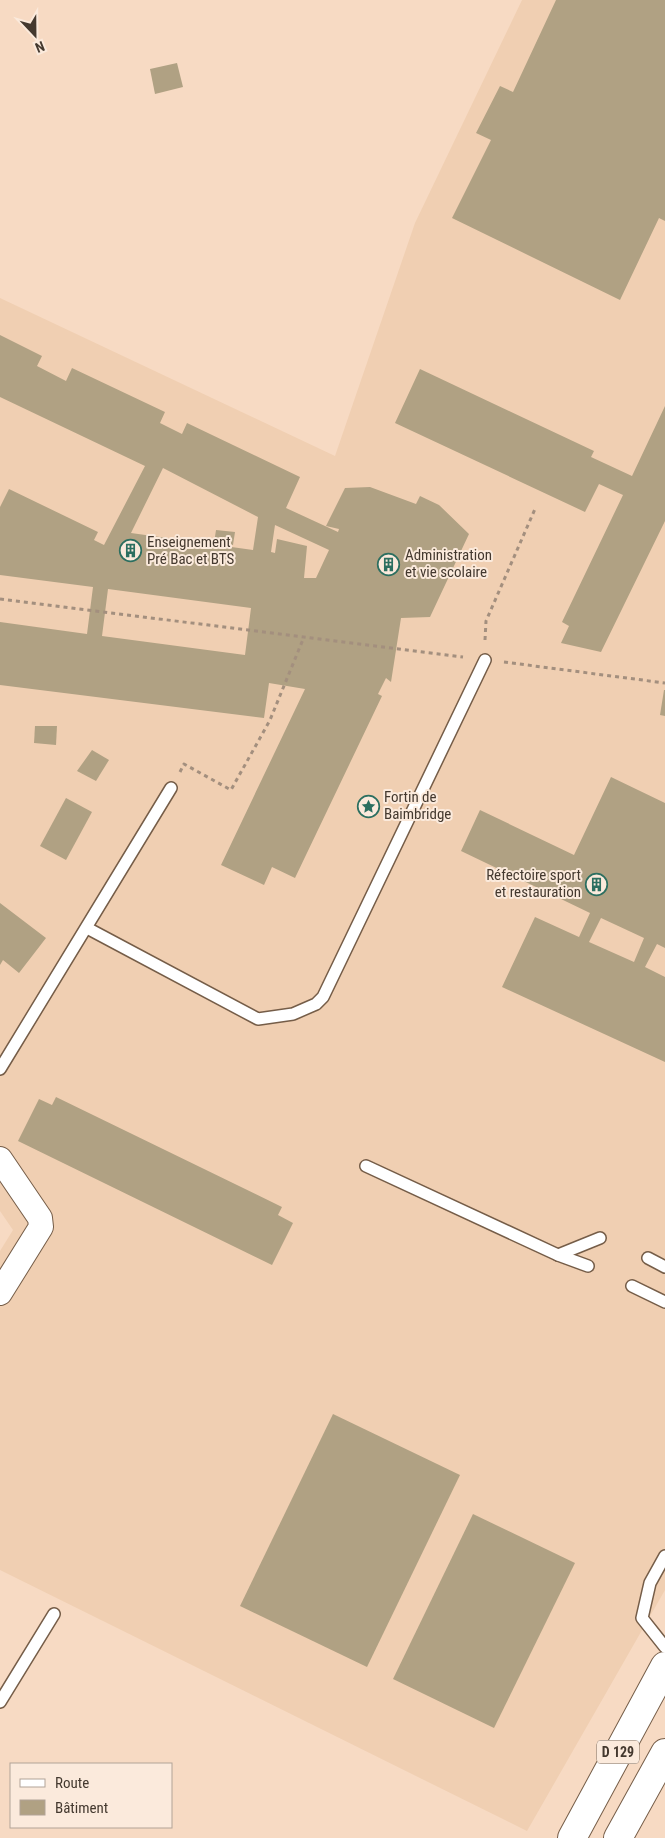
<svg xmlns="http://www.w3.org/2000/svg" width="665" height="1838" font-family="'Roboto Condensed',sans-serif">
	<rect width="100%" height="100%" fill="#f7dac3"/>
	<path fill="#f0cfb2" d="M522 0H665V1590L527 1831 0 1570V1251L13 1230 0 1211V298L335 456 415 223Z"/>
	<g fill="#b0a183" fill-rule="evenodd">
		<path d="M556 0H665V221L659 218 620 300 452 218 491 140 476 133 500 86 513 92Z"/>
		<path d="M177 63 183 87 155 94 150 69Z"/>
		<path d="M0 335 42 356 37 366 66 381 72 368 165 412 160 423 182 434 187 423 300 477 286 508 338 532 339 529 326 526 345 488 370 487 416 504 420 496 439 505 469 534 430 617 401 618 391 682 386 678 378 694 382 696 295 878 272 867 264 885 221 865 305 689 269 683 264 718 0 685V622L87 634 93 587 0 575V507L9 489 98 532 94 540 104 545 145 466 0 397ZM163 468 258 517 253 550 131 533ZM275 525 329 550 316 578H304L307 546 277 539 275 553 271 552ZM108 589 251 608 245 655 102 636Z"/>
		<path d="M420 369 594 451 591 457 632 476 665 406V521L601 652 561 643 569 626 562 622 623 495 599 484 585 512 395 423Z"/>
		<path d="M216 530 235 532 233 545 214 543Z"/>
		<path d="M664 690H665V716L660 715Z"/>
		<path d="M35 726H57L56 745 34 743Z"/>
		<path d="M92 750 109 760 96 781 77 771Z"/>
		<path d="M611 777 665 803V948L657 944 645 967 665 977V1062L502 987 535 917 579 937 590 913 461 851 480 810 574 855ZM601 918 644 938 634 962 589 942Z"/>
		<path d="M66 798 92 812 66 860 40 846Z"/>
		<path d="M0 903 46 938 19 973 3 960 0 965Z"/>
		<path d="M56 1097 282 1207 278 1215 293 1223 272 1265 18 1141 39 1099 52 1105Z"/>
		<path d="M333 1414 460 1475 367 1667 240 1606Z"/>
		<path d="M473 1514 575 1563 494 1728 393 1679Z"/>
	</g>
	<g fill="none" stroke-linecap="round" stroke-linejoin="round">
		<defs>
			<g id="service">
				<path d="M87 928 258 1019 293 1014 316 1004 323 997 485 660"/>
				<path d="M0 1069 171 788"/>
				<path d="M366 1166 558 1255 588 1266"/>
				<path d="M558 1255 600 1238"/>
				<path d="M648 1258 665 1267"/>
				<path d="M632 1286 665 1302"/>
				<path d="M665 1556 650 1583 642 1618 665 1647"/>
				<path d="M0 1702 54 1614"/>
			</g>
			<path id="minor" d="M0 1159 40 1218 41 1227 0 1293"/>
			<g id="trunk">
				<path d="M572 1838 665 1666"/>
				<path d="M618 1838 665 1753"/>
			</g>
		</defs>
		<use href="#service" stroke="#755d48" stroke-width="14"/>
		<use href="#minor" stroke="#755d48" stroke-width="26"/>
		<use href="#trunk" stroke="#755d48" stroke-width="30"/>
		<g stroke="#a38f7e" stroke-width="3" stroke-dasharray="4 4" stroke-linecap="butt">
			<path d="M0 599 463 657"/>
			<path d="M485 640 486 621 535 509"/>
			<path d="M504 662 665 683"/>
			<path d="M180 772 184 764 231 790 270 720 304 637"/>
		</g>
		<use href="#service" stroke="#fff" stroke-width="11"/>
		<use href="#minor" stroke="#fff" stroke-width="24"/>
		<use href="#trunk" stroke="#fff" stroke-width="28"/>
	</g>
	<defs>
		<symbol id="building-ring" viewBox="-11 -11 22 22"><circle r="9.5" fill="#fbeadc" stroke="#2c6f60" stroke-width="1.5"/><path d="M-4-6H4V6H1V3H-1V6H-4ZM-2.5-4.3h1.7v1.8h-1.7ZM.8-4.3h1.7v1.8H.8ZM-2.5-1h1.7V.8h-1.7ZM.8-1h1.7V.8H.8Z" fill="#2c6f60"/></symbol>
		<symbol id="sight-ring" viewBox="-11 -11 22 22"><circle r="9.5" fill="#fbeadc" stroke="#2c6f60" stroke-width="1.5"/><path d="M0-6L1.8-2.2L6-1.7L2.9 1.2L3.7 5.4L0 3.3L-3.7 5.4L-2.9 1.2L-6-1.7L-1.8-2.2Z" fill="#2c6f60"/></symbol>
	</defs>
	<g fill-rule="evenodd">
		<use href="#building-ring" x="118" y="538" width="25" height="25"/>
		<use href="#building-ring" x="376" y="552" width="25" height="25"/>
		<use href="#sight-ring" x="356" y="794" width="25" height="25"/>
		<use href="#building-ring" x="584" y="872" width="25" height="25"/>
	</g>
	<g text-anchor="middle" stroke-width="4" stroke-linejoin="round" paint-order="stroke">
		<rect fill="#fbeadc" stroke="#7b6e63" stroke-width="1" x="597" y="1740.5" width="42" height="23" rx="4"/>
		<g font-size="14" font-weight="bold" fill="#44392f">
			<text x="618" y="1757">D 129</text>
		</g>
		<g font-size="15" fill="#44392f" stroke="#fbeadc" text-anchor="start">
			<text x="147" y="547">Enseignement<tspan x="147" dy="17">Pré Bac et BTS</tspan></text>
			<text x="405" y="560">Administration<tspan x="405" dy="17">et vie scolaire</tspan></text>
			<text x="384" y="802">Fortin de<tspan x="384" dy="17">Baimbridge</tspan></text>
			<text x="581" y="880" text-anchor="end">Réfectoire sport<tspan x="581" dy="17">et restauration</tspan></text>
		</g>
	</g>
	<rect x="10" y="1763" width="162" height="65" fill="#fbeadc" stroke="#b2a397"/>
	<rect x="20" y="1779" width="25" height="8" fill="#ffffff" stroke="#b2a397"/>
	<text x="55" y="1788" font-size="15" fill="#44392f">Route</text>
	<rect x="20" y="1800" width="25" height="15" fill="#b0a183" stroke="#b2a397"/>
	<text x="55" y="1813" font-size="15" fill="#44392f">Bâtiment</text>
	<g transform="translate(35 35) rotate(158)" stroke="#fbeadc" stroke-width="4" paint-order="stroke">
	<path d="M0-4L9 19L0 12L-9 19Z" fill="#44392f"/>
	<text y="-8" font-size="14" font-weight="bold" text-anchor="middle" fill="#44392f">N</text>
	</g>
</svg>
